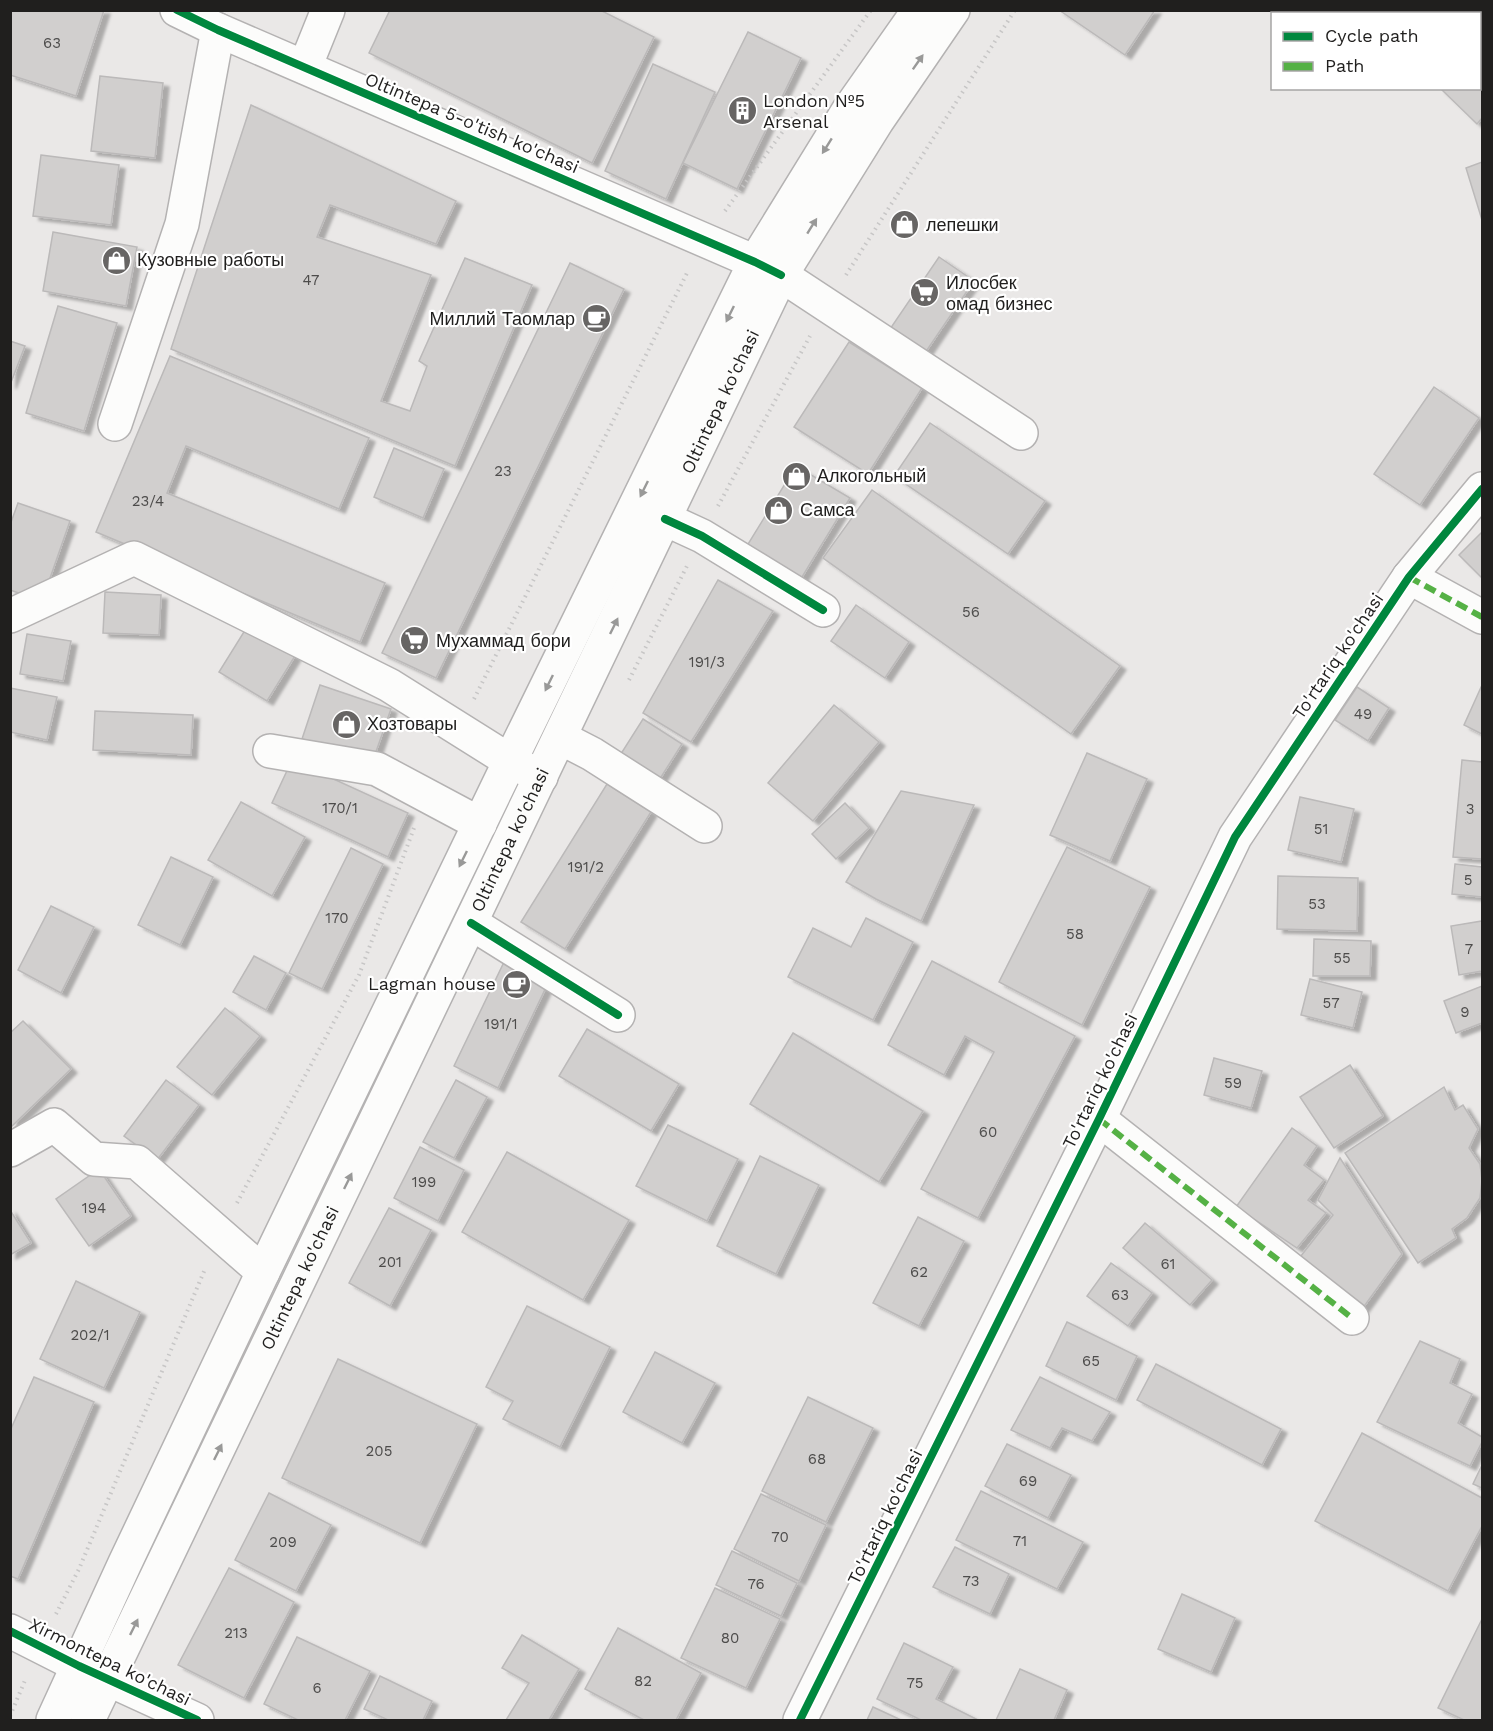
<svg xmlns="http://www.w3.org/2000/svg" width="1493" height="1731" font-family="'Work Sans',sans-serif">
	<defs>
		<filter id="shadow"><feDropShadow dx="6" dy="4" stdDeviation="1.5" flood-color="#0004"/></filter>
	</defs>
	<rect width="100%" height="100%" fill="#eae8e7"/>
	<g fill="#d1cfce" stroke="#bbb9b9" stroke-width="1.5" filter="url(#shadow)">
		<path d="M10 10H104L76 96 10 75Z"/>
		<path d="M390 10H600L654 37 592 163 369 53Z"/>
		<path d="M1059 10H1155L1125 55Z"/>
		<path d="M1451 10H1478L1482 15V118L1477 124 1440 88H1480V14H1448Z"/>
		<path d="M748 32 801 58 737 189 683 163Z"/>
		<path d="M653 64 715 92 666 199 605 171Z"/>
		<path d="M100 76 163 83 155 158 91 151Z"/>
		<path d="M251 105 456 201 436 244 330 205 317 237 431 275 381 401 410 411 427 366 419 361 465 258 532 285 455 466 171 349Z"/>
		<path d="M41 155 119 165 111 225 33 216Z"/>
		<path d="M1482 162V220L1466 168Z"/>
		<path d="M53 232 137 247 126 306 43 291Z"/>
		<path d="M939 257 974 281 925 353 890 329Z"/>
		<path d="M570 263 624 289 436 678 382 653Z"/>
		<path d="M58 306 117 323 84 431 26 413Z"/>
		<path d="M10 341 25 346 10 385Z"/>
		<path d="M849 342 922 388 868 474 794 427Z"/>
		<path d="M170 356 369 438 339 509 186 446 167 493 385 583 360 642 96 532Z"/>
		<path d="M1434 387 1479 418 1420 505 1374 474Z"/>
		<path d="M930 423 1045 501 1008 554 894 476Z"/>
		<path d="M394 448 444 469 423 518 374 497Z"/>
		<path d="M796 466 850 498 799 582 745 549Z"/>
		<path d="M872 490 1120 666 1071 734 823 558Z"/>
		<path d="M18 503 70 521 42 601 10 590V525Z"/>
		<path d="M1482 532V578L1459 555Z"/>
		<path d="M718 580 773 611 691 742 643 713Z"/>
		<path d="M105 592 161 595 159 635 103 633Z"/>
		<path d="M856 605 909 642 885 678 831 641Z"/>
		<path d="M247 627 295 656 267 701 219 672Z"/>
		<path d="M27 634 71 641 63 681 20 674Z"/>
		<path d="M320 685 391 709 372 763 302 739Z"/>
		<path d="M1482 685V734L1464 725Z"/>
		<path d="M1357 687 1389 708 1368 741 1335 720Z"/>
		<path d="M10 688 57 697 47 740 10 732Z"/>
		<path d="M834 705 879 742 813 821 768 783Z"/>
		<path d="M95 711 193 715 191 755 93 750Z"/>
		<path d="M643 719 682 744 656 785 617 760Z"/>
		<path d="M1087 753 1147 779 1110 861 1050 835Z"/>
		<path d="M292 760 408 813 388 857 272 803Z"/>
		<path d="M1462 760 1482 762V859L1453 857Z"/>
		<path d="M607 784 651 812 565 949 521 922Z"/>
		<path d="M901 791 974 805 921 921 876 899 846 882Z"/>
		<path d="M1300 797 1354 809 1341 862 1288 850Z"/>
		<path d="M241 802 305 837 272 896 208 860Z"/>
		<path d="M845 803 869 828 836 859 812 834Z"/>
		<path d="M1067 847 1150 887 1082 1025 999 982Z"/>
		<path d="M351 848 383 864 322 989 289 973Z"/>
		<path d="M171 857 213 877 180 945 138 925Z"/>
		<path d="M1455 864 1482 867V897L1452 894Z"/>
		<path d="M1278 876 1358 878 1357 931 1277 929Z"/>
		<path d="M51 906 94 927 61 993 18 970Z"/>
		<path d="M866 918 913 942 873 1020 788 977 813 928 851 947Z"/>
		<path d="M1482 921V971L1459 975 1451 926Z"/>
		<path d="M1314 939 1371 941 1370 976H1313Z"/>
		<path d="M254 956 286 973 266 1010 233 992Z"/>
		<path d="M505 960 549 981 498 1088 454 1066Z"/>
		<path d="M932 961 1075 1036 978 1218 921 1189 994 1052 965 1036 944 1075 888 1045Z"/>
		<path d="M1310 979 1362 992 1353 1028 1301 1015Z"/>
		<path d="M1482 986V1023L1456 1033 1444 1001Z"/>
		<path d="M225 1008 260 1036 212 1095 177 1067Z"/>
		<path d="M23 1021 71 1069 11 1127 10 1033Z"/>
		<path d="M587 1029 679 1084 651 1131 559 1076Z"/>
		<path d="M793 1033 923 1111 879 1182 750 1104Z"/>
		<path d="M1214 1058 1262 1071 1251 1108 1204 1095Z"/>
		<path d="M1350 1065 1383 1116 1334 1148 1300 1097Z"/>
		<path d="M166 1080 199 1105 157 1160 124 1136Z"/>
		<path d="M456 1080 487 1097 454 1158 423 1142Z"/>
		<path d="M1444 1087 1455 1110 1463 1105 1478 1129 1469 1148 1480 1164 1482 1180 1480 1198 1467 1218 1452 1229 1456 1238 1418 1263 1345 1153Z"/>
		<path d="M668 1125 738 1159 707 1221 636 1186Z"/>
		<path d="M1292 1128 1317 1146 1304 1165 1324 1180 1308 1200 1326 1213 1297 1248 1236 1207Z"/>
		<path d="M420 1147 464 1170 438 1221 394 1198Z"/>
		<path d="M507 1152 629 1220 583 1300 462 1232Z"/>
		<path d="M760 1156 819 1185 776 1274 717 1246Z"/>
		<path d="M1340 1158 1402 1254 1360 1312 1297 1261 1333 1215 1318 1200Z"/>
		<path d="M99 1169 131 1216 89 1246 56 1199Z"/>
		<path d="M389 1208 431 1230 390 1306 349 1283Z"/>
		<path d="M10 1210 31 1243 10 1255Z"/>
		<path d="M918 1217 964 1241 919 1326 873 1303Z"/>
		<path d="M1145 1223 1212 1280 1190 1305 1123 1248Z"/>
		<path d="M1111 1263 1152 1293 1128 1326 1087 1296Z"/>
		<path d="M76 1281 140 1312 104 1388 40 1359Z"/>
		<path d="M527 1306 610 1347 560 1447 503 1419 513 1401 486 1387Z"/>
		<path d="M1067 1322 1137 1356 1116 1400 1046 1366Z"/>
		<path d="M1420 1341 1460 1359 1450 1383 1472 1394 1458 1423 1482 1437V1442L1470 1466 1377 1422Z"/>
		<path d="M655 1352 715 1383 682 1443 623 1412Z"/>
		<path d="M338 1359 477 1424 420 1543 282 1478Z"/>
		<path d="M1156 1364 1281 1429 1262 1465 1137 1400Z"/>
		<path d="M34 1377 94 1402 18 1579 10 1576V1431Z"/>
		<path d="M1040 1377 1110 1412 1092 1441 1062 1428 1050 1448 1011 1430Z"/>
		<path d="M808 1397 873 1428 826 1522 762 1491Z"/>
		<path d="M1362 1433 1482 1498V1526L1448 1591 1315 1521Z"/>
		<path d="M1007 1444 1071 1475 1048 1518 985 1486Z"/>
		<path d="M1482 1465V1488L1473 1484Z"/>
		<path d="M981 1491 1083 1542 1057 1589 956 1540Z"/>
		<path d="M269 1493 331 1525 296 1591 235 1560Z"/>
		<path d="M761 1494 826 1525 799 1581 734 1549Z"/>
		<path d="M955 1547 1009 1574 990 1614 933 1587Z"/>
		<path d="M732 1551 797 1583 781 1616 716 1585Z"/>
		<path d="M229 1568 294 1602 244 1698 178 1665Z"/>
		<path d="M715 1588 780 1619 746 1688 681 1658Z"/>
		<path d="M1182 1594 1235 1618 1211 1672 1158 1649Z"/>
		<path d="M1482 1619V1720H1464L1438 1708Z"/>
		<path d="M618 1628 701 1673 676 1720H644L585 1689Z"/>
		<path d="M522 1635 579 1669 549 1720H506L529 1683 502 1668Z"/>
		<path d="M297 1637 370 1671 345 1720H298L264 1704Z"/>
		<path d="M904 1643 953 1667 936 1699 978 1720H921L877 1699Z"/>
		<path d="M1020 1669 1067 1690 1054 1720H996Z"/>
		<path d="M380 1676 432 1701 423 1720H388L364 1709Z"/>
		<path d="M873 1707 901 1720H867Z"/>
	</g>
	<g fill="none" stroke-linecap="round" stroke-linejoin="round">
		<defs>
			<g id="minor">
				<path d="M177 10 218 30 755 262 781 275 1021 433"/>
				<path d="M305 67 328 10"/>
				<path d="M115 424 182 224 218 30"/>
				<path d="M665 519 702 536 823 610"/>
				<path d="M1409 577 1482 617"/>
				<path d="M10 616 134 558 389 685 510 761 541 777"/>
				<path d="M561 738 592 754 705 826"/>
				<path d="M270 751 377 769 480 824"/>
				<path d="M471 923 618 1015"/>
				<path d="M1099 1119 1352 1318"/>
				<path d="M10 1150 54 1125 94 1159 137 1162 263 1272"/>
				<path d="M10 1631 79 1666 197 1720"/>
				<path d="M800 1720 1099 1119 1235 837 1409 577 1482 489"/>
			</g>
			<g id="major">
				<path d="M53 1720 125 1563 263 1272 510 761 755 262 850 108 919 10"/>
				<path id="s1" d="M88 1720 781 275 877 121 953 10"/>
			</g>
		</defs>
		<use href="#minor" stroke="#b4b2b2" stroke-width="36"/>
		<use href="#major" stroke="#b4b2b2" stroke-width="36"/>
		<g stroke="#c7c6c6" stroke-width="4" stroke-dasharray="1.5 4.5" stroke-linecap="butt">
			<path d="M725 211 871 10"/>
			<path d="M846 275 1015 10"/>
			<path d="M718 506 810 336"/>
			<path d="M629 680 687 566"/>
			<path d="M474 699 688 271"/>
			<path d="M237 1203 359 975 414 828"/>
			<path d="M56 1614 79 1569 205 1269"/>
			<path d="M10 1716 26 1678"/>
		</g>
		<use href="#minor" stroke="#fcfcfb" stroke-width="33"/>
		<use href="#major" stroke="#fcfcfb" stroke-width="33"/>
		<g stroke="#55b145" stroke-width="6" stroke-dasharray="12 6" stroke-linecap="butt">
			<path d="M1409 577 1482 617"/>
			<path d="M1099 1119 1352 1318"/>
		</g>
		<defs>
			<g id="cycleway">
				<path d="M177 10 218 30 755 262 781 275"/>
				<path d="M665 519 702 536 823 610"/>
				<path d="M471 923 618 1015"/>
				<path d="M10 1631 79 1666 197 1720"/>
				<path d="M800 1720 1099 1119 1235 837 1409 577 1482 489"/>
			</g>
		</defs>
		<use href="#cycleway" stroke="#fff" stroke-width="11"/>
		<use href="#cycleway" stroke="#00873e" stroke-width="8"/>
	</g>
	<defs><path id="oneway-solid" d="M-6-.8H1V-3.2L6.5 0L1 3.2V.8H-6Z" transform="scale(1.5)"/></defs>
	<g fill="#999998">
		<use href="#oneway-solid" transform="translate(918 62) rotate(-55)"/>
		<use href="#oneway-solid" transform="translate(827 146) rotate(122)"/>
		<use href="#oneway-solid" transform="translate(812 226) rotate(-58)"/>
		<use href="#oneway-solid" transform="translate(730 314) rotate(116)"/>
		<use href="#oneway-solid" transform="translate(644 489) rotate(116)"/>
		<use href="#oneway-solid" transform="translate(614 626) rotate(-64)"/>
		<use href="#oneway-solid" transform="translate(549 683) rotate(116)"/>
		<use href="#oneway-solid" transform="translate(463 859) rotate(116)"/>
		<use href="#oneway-solid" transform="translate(348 1181) rotate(-64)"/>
		<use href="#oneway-solid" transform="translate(218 1452) rotate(-64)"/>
		<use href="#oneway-solid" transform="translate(134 1627) rotate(-64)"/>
	</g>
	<defs>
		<symbol id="building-disc" viewBox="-11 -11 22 22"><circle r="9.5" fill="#676564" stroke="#fff"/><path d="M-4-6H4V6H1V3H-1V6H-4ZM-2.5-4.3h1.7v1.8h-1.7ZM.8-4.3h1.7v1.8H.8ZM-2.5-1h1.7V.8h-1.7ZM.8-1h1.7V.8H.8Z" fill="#fff"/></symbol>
		<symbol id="shop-disc" viewBox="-11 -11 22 22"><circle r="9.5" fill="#676564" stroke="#fff"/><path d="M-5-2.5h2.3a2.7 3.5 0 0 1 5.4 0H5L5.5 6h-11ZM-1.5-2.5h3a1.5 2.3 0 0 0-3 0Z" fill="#fff"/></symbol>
		<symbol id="supermarket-disc" viewBox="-11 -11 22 22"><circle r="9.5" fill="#676564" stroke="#fff"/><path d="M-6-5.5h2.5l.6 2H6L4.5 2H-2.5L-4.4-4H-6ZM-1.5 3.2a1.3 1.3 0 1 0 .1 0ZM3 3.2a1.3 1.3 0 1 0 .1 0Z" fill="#fff"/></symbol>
		<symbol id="cafe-disc" viewBox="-11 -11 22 22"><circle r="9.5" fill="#676564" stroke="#fff"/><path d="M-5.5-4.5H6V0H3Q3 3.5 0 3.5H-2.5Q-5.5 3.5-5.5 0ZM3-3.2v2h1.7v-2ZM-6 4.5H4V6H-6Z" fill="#fff"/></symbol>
	</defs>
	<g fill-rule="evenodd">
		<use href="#building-disc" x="726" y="94" width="33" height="33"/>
		<use href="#shop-disc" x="888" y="208" width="33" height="33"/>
		<use href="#shop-disc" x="100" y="244" width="33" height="33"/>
		<use href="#supermarket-disc" x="908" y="276" width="33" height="33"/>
		<use href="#cafe-disc" x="580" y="302" width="33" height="33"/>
		<use href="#shop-disc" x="780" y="460" width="33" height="33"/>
		<use href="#shop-disc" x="762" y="494" width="33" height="33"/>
		<use href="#supermarket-disc" x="398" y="624" width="33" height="33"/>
		<use href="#shop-disc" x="330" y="708" width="33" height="33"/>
		<use href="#cafe-disc" x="500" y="968" width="33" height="33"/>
	</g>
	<g text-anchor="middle" stroke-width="4.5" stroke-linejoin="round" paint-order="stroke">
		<g font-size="15" fill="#4d4c4b">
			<text x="52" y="48">63</text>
			<text x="311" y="285">47</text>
			<text x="503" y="476">23</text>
			<text x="148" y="506">23/4</text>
			<text x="971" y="617">56</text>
			<text x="707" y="667">191/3</text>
			<text x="1363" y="719">49</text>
			<text x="340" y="813">170/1</text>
			<text x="1470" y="814">3</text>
			<text x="1321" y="834">51</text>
			<text x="586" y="872">191/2</text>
			<text x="1468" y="885">5</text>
			<text x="1317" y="909">53</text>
			<text x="337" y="923">170</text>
			<text x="1075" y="939">58</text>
			<text x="1469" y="954">7</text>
			<text x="1342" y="963">55</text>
			<text x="1331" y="1008">57</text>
			<text x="1465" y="1017">9</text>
			<text x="501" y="1029">191/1</text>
			<text x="1233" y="1088">59</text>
			<text x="988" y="1137">60</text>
			<text x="424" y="1187">199</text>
			<text x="94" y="1213">194</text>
			<text x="390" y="1267">201</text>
			<text x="1168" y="1269">61</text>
			<text x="919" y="1277">62</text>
			<text x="1120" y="1300">63</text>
			<text x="90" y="1340">202/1</text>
			<text x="1091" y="1366">65</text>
			<text x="379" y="1456">205</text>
			<text x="817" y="1464">68</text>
			<text x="1028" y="1486">69</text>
			<text x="780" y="1542">70</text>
			<text x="1020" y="1546">71</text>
			<text x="283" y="1547">209</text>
			<text x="971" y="1586">73</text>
			<text x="756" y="1589">76</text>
			<text x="236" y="1638">213</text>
			<text x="730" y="1643">80</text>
			<text x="643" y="1686">82</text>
			<text x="915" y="1688">75</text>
			<text x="317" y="1693">6</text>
		</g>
		<g font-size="18" fill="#201f1e" stroke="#fff" text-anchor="start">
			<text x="763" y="107">London №5<tspan x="763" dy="21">Arsenal</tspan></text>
			<text x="926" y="231">лепешки</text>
			<text x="137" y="266">Кузовные работы</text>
			<text x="946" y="289">Илосбек<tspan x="946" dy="21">омад бизнес</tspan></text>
			<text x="575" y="325" text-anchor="end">Миллий Таомлар</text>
			<text x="817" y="482">Алкогольный</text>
			<text x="800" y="516">Самса</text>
			<text x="436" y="647">Мухаммад бори</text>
			<text x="367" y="730">Хозтовары</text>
			<text x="496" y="990" text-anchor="end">Lagman house</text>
		</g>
		<g font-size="18" fill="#201f1e" stroke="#fff">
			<text transform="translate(472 123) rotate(23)" y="6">Oltintepa 5-o'tish ko'chasi</text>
			<text dy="6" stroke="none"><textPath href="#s1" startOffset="1462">Oltintepa ko'chasi</textPath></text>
			<text transform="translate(1338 656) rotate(-56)" y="6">To'rtariq ko'chasi</text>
			<text dy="6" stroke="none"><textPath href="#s1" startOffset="976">Oltintepa ko'chasi</textPath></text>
			<text transform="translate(1100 1081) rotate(-64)" y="6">To'rtariq ko'chasi</text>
			<text dy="6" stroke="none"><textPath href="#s1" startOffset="490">Oltintepa ko'chasi</textPath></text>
			<text transform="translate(885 1517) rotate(-64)" y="6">To'rtariq ko'chasi</text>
			<text transform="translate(110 1662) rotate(26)" y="6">Xirmontepa ko'chasi</text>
		</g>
	</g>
	<rect width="1493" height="1731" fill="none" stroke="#201f1e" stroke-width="24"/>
	<rect x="1271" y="12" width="210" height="78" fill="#ffffff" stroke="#a6a5a5" stroke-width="1.5"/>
	<rect x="1283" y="32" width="30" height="9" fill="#00873e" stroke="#a6a5a5" stroke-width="1.5"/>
	<text x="1325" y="42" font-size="18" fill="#201f1e">Cycle path</text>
	<rect x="1283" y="62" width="30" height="9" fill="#55b145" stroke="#a6a5a5" stroke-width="1.5"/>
	<text x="1325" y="72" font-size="18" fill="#201f1e">Path</text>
</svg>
